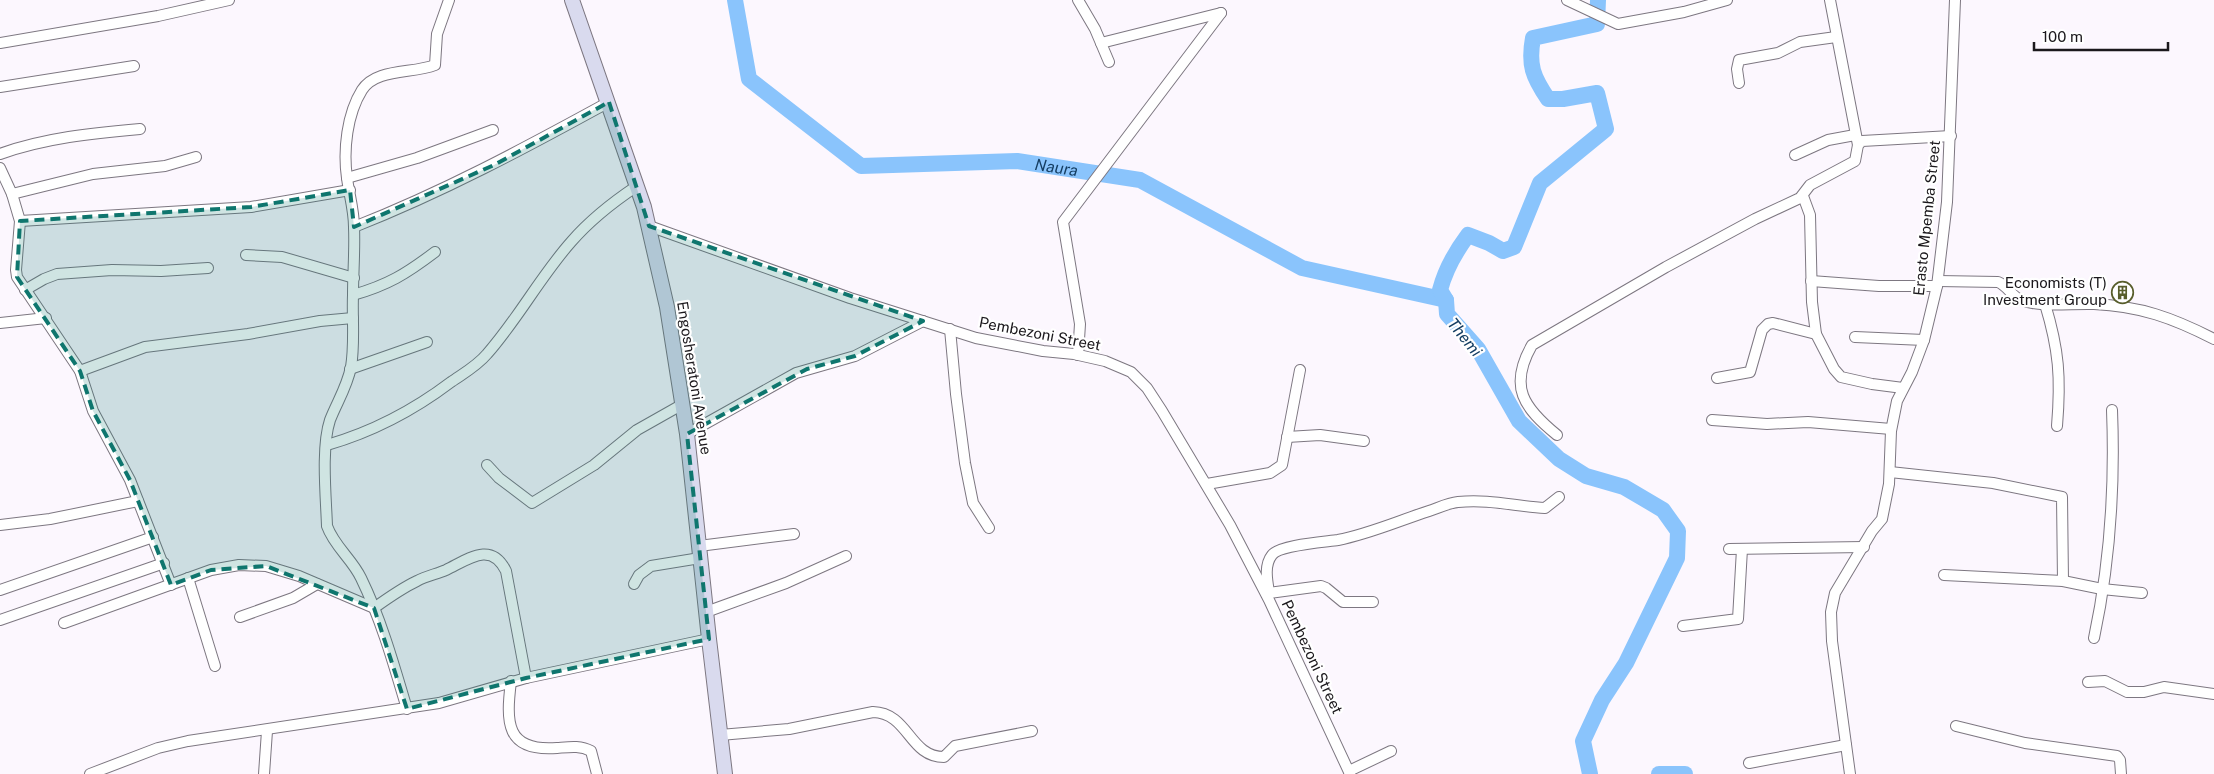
<svg xmlns="http://www.w3.org/2000/svg" width="2214" height="774" font-family="'Public Sans',sans-serif">
	<rect width="100%" height="100%" fill="#fcf7fe"/>
	<g fill="none" stroke-linecap="round" stroke-linejoin="round">
		<g stroke="#8ac4fc" stroke-width="16">
			<path id="s1" d="M735 0 749 79 861 166 1017 161 1140 180 1302 268 1446 300"/>
			<path d="M1590 774 1583 741 1602 700 1626 663 1677 558 1678 531 1663 510 1624 487 1586 476 1559 459 1519 421 1478 349 1447 314 1446 300 1440 290C1445 271 1456 251 1468 235L1489 243 1503 251 1514 247 1540 183 1606 129 1597 93 1563 99H1548C1533 77 1528 65 1533 38L1597 24 1598 0"/>
			<path d="M1659 774H1685"/>
		</g>
		<defs>
			<g id="street">
				<path d="M1078 0 1095 29 1109 62"/>
				<path d="M1567 0 1618 24 1684 12 1727 0"/>
				<path d="M1830 0 1858 145"/>
				<path d="M0 43 158 16 229 0"/>
				<path d="M1101 43 1221 13"/>
				<path d="M1739 83 1737 69 1739 60 1778 53 1800 42 1836 37"/>
				<path d="M0 87 134 66"/>
				<path d="M0 154C44 138 93 133 140 129"/>
				<path d="M1795 155 1828 140 1855 135"/>
				<path d="M0 168 12 194 20 221 16 270 17 277 80 371 93 411 130 480 171 585"/>
				<path d="M347 178 417 158 493 130"/>
				<path d="M12 194 93 174 165 166 196 157"/>
				<path d="M1803 196 1810 215 1812 302 1816 334 1834 369 1841 377 1872 384 1903 388"/>
				<path d="M20 221 251 207 350 190"/>
				<path d="M649 226 850 298 976 338 1043 351 1074 354 1105 361 1131 372 1147 388 1162 411 1230 525 1269 600 1350 774"/>
				<path d="M354 227C443 192 525 148 609 102"/>
				<path d="M246 255 282 257 354 278"/>
				<path d="M1811 281 1879 286H1937"/>
				<path d="M1938 281 1998 282C2008 286 2011 296 2021 300 2042 308 2071 303 2094 304 2140 306 2173 318 2214 339"/>
				<path d="M25 290 44 279 57 274 112 270 161 271 208 268"/>
				<path d="M353 295C388 285 406 274 435 252"/>
				<path d="M2045 304C2059 350 2061 378 2057 426"/>
				<path d="M0 323 46 318"/>
				<path d="M950 329 956 394 965 463 973 503 989 528"/>
				<path d="M1855 337 1924 340"/>
				<path d="M1078 355 1080 324 1063 222 1221 13"/>
				<path d="M350 369 427 342"/>
				<path d="M80 371 145 347 248 334 320 321 353 318"/>
				<path d="M1717 378 1750 372 1762 330 1768 324 1773 323 1816 334"/>
				<path d="M1712 420 1767 424 1808 422 1891 429"/>
				<path d="M687 434 796 373 855 356 923 321"/>
				<path d="M1557 435C1524 408 1508 387 1532 345L1666 267 1755 219 1800 198 1810 185 1855 161 1858 145 1862 141 1951 136"/>
				<path d="M1287 437 1320 435 1364 441"/>
				<path d="M327 445C372 432 414 410 451 382 464 373 477 366 487 354 518 319 540 277 571 242 590 220 613 202 637 186"/>
				<path d="M487 465 499 478 532 503 594 465 637 430 683 404"/>
				<path d="M1890 472 1993 483 2062 497 2063 581"/>
				<path d="M1207 484 1270 473 1282 465 1300 370"/>
				<path d="M0 525 50 519 138 501"/>
				<path d="M699 546 794 534"/>
				<path d="M1729 549 1864 547"/>
				<path d="M1944 575 2063 581 2102 589 2142 593"/>
				<path d="M188 578 215 666"/>
				<path d="M634 584 639 575 651 566 700 558"/>
				<path d="M0 590 153 537"/>
				<path d="M1269 592C1267 580 1264 565 1272 555 1279 545 1324 542 1338 540 1369 534 1398 521 1429 511 1438 508 1448 503 1458 502 1489 499 1514 506 1545 508L1559 497"/>
				<path d="M1269 593 1321 586 1326 588 1343 602H1373"/>
				<path d="M706 612 786 583 846 556"/>
				<path d="M240 617 293 598 317 584"/>
				<path d="M0 620 164 563"/>
				<path d="M64 623 211 570 239 565 266 566 299 576 374 608C388 598 402 588 417 581 426 576 437 574 446 570 467 560 491 540 506 571L526 678"/>
				<path d="M1683 626 1738 619 1742 549"/>
				<path d="M2094 638C2110 563 2115 486 2112 410"/>
				<path d="M511 681C506 722 505 752 557 748 569 747 580 745 591 751L597 774"/>
				<path d="M2088 682 2105 681 2127 692H2144L2164 687 2214 694"/>
				<path d="M407 709C394 665 381 619 361 578 352 559 334 546 327 526 326 497 321 447 330 420 337 402 347 387 351 367 355 343 352 319 353 295 353 272 355 250 354 227 354 210 349 194 347 178 343 150 347 114 362 90 376 68 412 74 435 65L437 34 449 0"/>
				<path d="M1956 726 2025 743 2117 756 2120 760 2121 774"/>
				<path d="M720 735 789 729 873 712C909 713 909 757 944 757L955 746 1032 731"/>
				<path d="M1749 763 1846 745"/>
				<path d="M1349 771 1391 751"/>
				<path d="M90 774 158 748 188 741 439 703 526 678 709 639"/>
				<path d="M264 774 267 731"/>
				<path d="M1850 774 1832 641 1831 612 1835 593 1872 531 1882 519 1889 484 1891 431 1897 401 1912 372 1924 340 1937 286 1947 202 1955 0"/>
			</g>
			<path id="secondary" d="M572 0 644 207 667 307 687 434 709 639 725 774"/>
		</defs>
		<use href="#street" stroke="#7d7781" stroke-width="12"/>
		<use href="#secondary" stroke="#7d7781" stroke-width="16"/>
		<use href="#street" stroke="#fff" stroke-width="10"/>
		<use href="#secondary" stroke="#d9daee" stroke-width="14"/>
	</g>
	<path fill="#0f766e" fill-opacity="0.2" stroke="#0f766e" stroke-width="4" stroke-dasharray="10 6" stroke-linejoin="round" d="M609 102 649 226 923 321 855 356 807 369 687 434 709 639 526 678 407 709 374 608 266 566 211 570 171 585 130 480 93 411 80 371 17 277 20 221 251 207 350 190 354 227 494 165Z"/>
	<defs>
		<symbol id="building-ring" viewBox="-11 -11 22 22"><circle r="9.5" fill="#fff" stroke="#585e2c" stroke-width="1.5"/><path d="M-4-6H4V6H1V3H-1V6H-4ZM-2.5-4.3h1.7v1.8h-1.7ZM.8-4.3h1.7v1.8H.8ZM-2.5-1h1.7V.8h-1.7ZM.8-1h1.7V.8H.8Z" fill="#585e2c"/></symbol>
	</defs>
	<g fill-rule="evenodd">
		<use href="#building-ring" x="2110" y="280" width="25" height="25"/>
	</g>
	<g text-anchor="middle" stroke-width="4.5" stroke-linejoin="round" paint-order="stroke">
		<g font-size="15" fill="#1b181c" stroke="#fff">
			<text transform="translate(1927 218) rotate(-84)" y="5">Erasto Mpemba Street</text>
			<text transform="translate(1040 334) rotate(11)" y="5">Pembezoni Street</text>
			<text transform="translate(694 378) rotate(81)" y="5">Engosheratoni Avenue</text>
			<text transform="translate(1312 657) rotate(65)" y="5">Pembezoni Street</text>
		</g>
		<g font-size="15" fill="#1b181c" stroke="#fff" text-anchor="end">
			<text x="2107" y="288">Economists (T)<tspan x="2107" dy="17">Investment Group</tspan></text>
		</g>
		<g font-size="16" font-style="italic" fill="#153e63" stroke="#fff">
			<text dy="6" stroke="none"><textPath href="#s1" startOffset="418">Naura</textPath></text>
			<text transform="translate(1465 337) rotate(51)" y="6">Themi</text>
		</g>
	</g>
	<path d="M2034 42v8h134v-8" fill="none" stroke="#1b181c" stroke-width="2.5"/>
	<text x="2042" y="42" font-size="15" fill="#1b181c" stroke="#ffffff" stroke-width="4" paint-order="stroke">100 m</text>
</svg>
